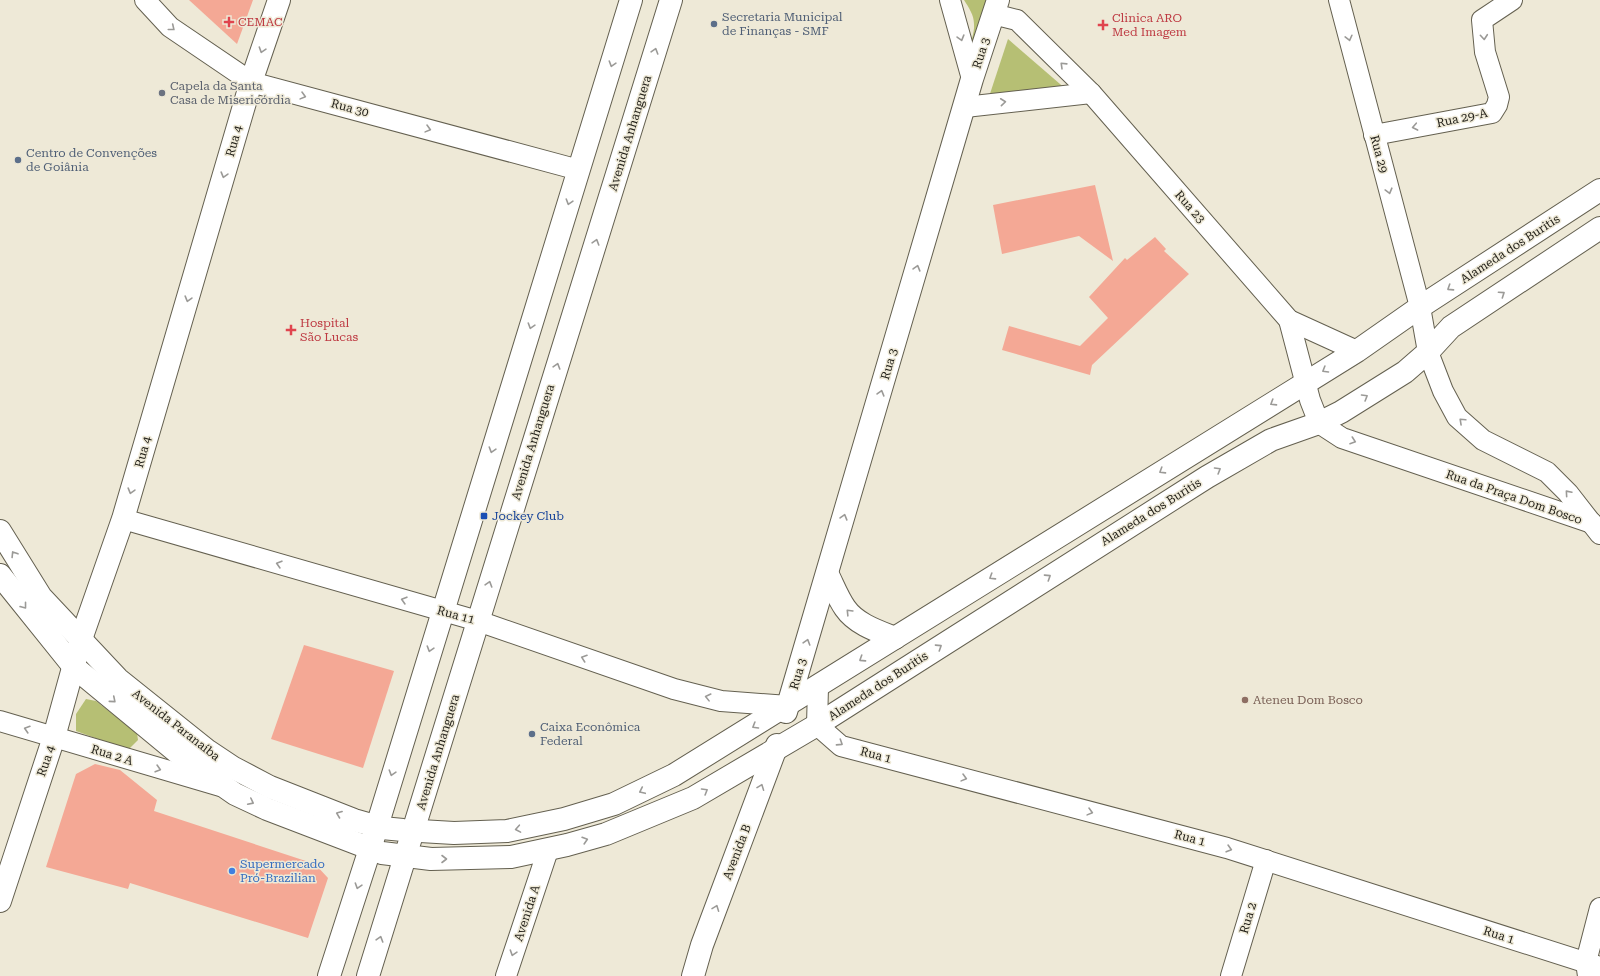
<svg xmlns="http://www.w3.org/2000/svg" width="1600" height="976" font-family="'Roboto Serif',serif">
	<rect width="100%" height="100%" fill="#eee9d7"/>
	<g fill="#b6bf74">
		<path d="M964 0H990L973 53C968 43 975 35 974 24 974 15 969 8 964 0Z"/>
		<path d="M1008 39 1082 103 983 115Z"/>
		<path d="M86 699 96 701 137 733 138 740 128 750 76 731V714Z"/>
	</g>
	<g fill="#f4a895">
		<path d="M189 0H253L237 44Z"/>
		<path d="M1095 185 1113 261 1079 236 1002 254 993 205Z"/>
		<path d="M1155 237 1166 249 1164 251 1189 274 1092 365 1090 375 1002 350 1009 326 1080 346 1108 318 1089 297 1125 258 1127 260Z"/>
		<path d="M304 645 394 671 363 768 271 739Z"/>
		<path d="M95 764 120 770 157 800 154 811 315 864 328 878 308 938 130 883 128 889 46 867 76 774Z"/>
	</g>
	<g fill="none" stroke-linecap="round" stroke-linejoin="round">
		<defs>
			<g id="street">
				<path d="M145 0 170 27 251 82 579 170"/>
				<path d="M950 0 972 79"/>
				<path d="M1339 0 1420 307 1428 352 1443 391 1457 417 1483 440 1547 472 1568 493 1600 534"/>
				<path d="M993 14 1017 20 1091 93 1289 320 1357 351"/>
				<path d="M965 107 1091 93"/>
				<path d="M1374 135 1492 113 1497 105 1499 97 1485 52 1482 20 1512 0"/>
				<path d="M1289 320 1310 400 1319 423 1342 438 1592 523"/>
				<path d="M123 519 478 621 674 689 721 701 788 706"/>
				<path d="M818 687 817 725 841 746 1227 848 1600 967"/>
				<path d="M0 721 220 786"/>
				<path d="M506 976 548 850"/>
				<path d="M1231 976 1266 860"/>
				<path d="M1588 976 1586 962 1600 908"/>
			</g>
			<g id="secondary">
				<path d="M0 531 41 597 118 679 208 751 232 767 270 787 354 820 382 828 403 830 454 833 507 831 564 819 614 804 674 775 1357 351 1420 307 1600 190"/>
				<path d="M0 575 74 667 189 762 235 794 267 809 382 853 431 859 511 857 567 845 606 834 693 798 817 725 1207 477 1271 440 1319 423 1341 412 1405 372 1428 352 1451 327 1600 228"/>
				<path d="M828 575C833 585 838 598 845 608 856 624 877 631 895 638"/>
				<path d="M786 712 972 79 998 0"/>
				<path d="M0 901 54 737 81 639 123 519 251 82 279 0"/>
				<path d="M693 976 702 945 777 745"/>
			</g>
			<g id="primary">
				<path d="M329 976 370 849 631 0"/>
				<path d="M368 976 671 0"/>
			</g>
		</defs>
		<use href="#street" stroke="#646050" stroke-width="22"/>
		<use href="#secondary" stroke="#646050" stroke-width="24"/>
		<use href="#primary" stroke="#646050" stroke-width="24"/>
		<use href="#street" stroke="#fff" stroke-width="20"/>
		<use href="#secondary" stroke="#fff" stroke-width="22"/>
		<use href="#primary" stroke="#fff" stroke-width="22"/>
	</g>
	<defs><path id="oneway-chevron" d="M-2-3.5L2.5 0L-2 3.5" fill="none" stroke-width="1.6" stroke-linecap="round" stroke-linejoin="round"/></defs>
	<g stroke="#9b9a97">
		<use href="#oneway-chevron" transform="translate(172 28) rotate(39)"/>
		<use href="#oneway-chevron" transform="translate(1484 37) rotate(85)"/>
		<use href="#oneway-chevron" transform="translate(961 38) rotate(74)"/>
		<use href="#oneway-chevron" transform="translate(1349 38) rotate(76)"/>
		<use href="#oneway-chevron" transform="translate(262 50) rotate(108)"/>
		<use href="#oneway-chevron" transform="translate(655 51) rotate(-73)"/>
		<use href="#oneway-chevron" transform="translate(612 64) rotate(107)"/>
		<use href="#oneway-chevron" transform="translate(1063 65) rotate(-136)"/>
		<use href="#oneway-chevron" transform="translate(303 96) rotate(15)"/>
		<use href="#oneway-chevron" transform="translate(1003 102) rotate(-6)"/>
		<use href="#oneway-chevron" transform="translate(1415 127) rotate(169)"/>
		<use href="#oneway-chevron" transform="translate(428 129) rotate(15)"/>
		<use href="#oneway-chevron" transform="translate(224 175) rotate(106)"/>
		<use href="#oneway-chevron" transform="translate(1389 191) rotate(75)"/>
		<use href="#oneway-chevron" transform="translate(569 202) rotate(107)"/>
		<use href="#oneway-chevron" transform="translate(596 242) rotate(-73)"/>
		<use href="#oneway-chevron" transform="translate(917 268) rotate(-74)"/>
		<use href="#oneway-chevron" transform="translate(1450 288) rotate(147)"/>
		<use href="#oneway-chevron" transform="translate(1502 294) rotate(-34)"/>
		<use href="#oneway-chevron" transform="translate(188 299) rotate(106)"/>
		<use href="#oneway-chevron" transform="translate(531 326) rotate(107)"/>
		<use href="#oneway-chevron" transform="translate(557 366) rotate(-73)"/>
		<use href="#oneway-chevron" transform="translate(1325 370) rotate(149)"/>
		<use href="#oneway-chevron" transform="translate(881 393) rotate(-74)"/>
		<use href="#oneway-chevron" transform="translate(1365 397) rotate(-31)"/>
		<use href="#oneway-chevron" transform="translate(1273 403) rotate(148)"/>
		<use href="#oneway-chevron" transform="translate(1462 421) rotate(-137)"/>
		<use href="#oneway-chevron" transform="translate(1353 441) rotate(19)"/>
		<use href="#oneway-chevron" transform="translate(492 450) rotate(107)"/>
		<use href="#oneway-chevron" transform="translate(1218 470) rotate(-31)"/>
		<use href="#oneway-chevron" transform="translate(1162 471) rotate(148)"/>
		<use href="#oneway-chevron" transform="translate(131 491) rotate(106)"/>
		<use href="#oneway-chevron" transform="translate(1568 493) rotate(-131)"/>
		<use href="#oneway-chevron" transform="translate(844 517) rotate(-74)"/>
		<use href="#oneway-chevron" transform="translate(14 554) rotate(-122)"/>
		<use href="#oneway-chevron" transform="translate(279 564) rotate(-164)"/>
		<use href="#oneway-chevron" transform="translate(992 577) rotate(148)"/>
		<use href="#oneway-chevron" transform="translate(1048 577) rotate(-33)"/>
		<use href="#oneway-chevron" transform="translate(489 584) rotate(-73)"/>
		<use href="#oneway-chevron" transform="translate(404 600) rotate(-164)"/>
		<use href="#oneway-chevron" transform="translate(24 606) rotate(52)"/>
		<use href="#oneway-chevron" transform="translate(849 612) rotate(-134)"/>
		<use href="#oneway-chevron" transform="translate(807 642) rotate(-73)"/>
		<use href="#oneway-chevron" transform="translate(939 647) rotate(-33)"/>
		<use href="#oneway-chevron" transform="translate(430 649) rotate(107)"/>
		<use href="#oneway-chevron" transform="translate(584 658) rotate(-161)"/>
		<use href="#oneway-chevron" transform="translate(862 659) rotate(147)"/>
		<use href="#oneway-chevron" transform="translate(708 697) rotate(-166)"/>
		<use href="#oneway-chevron" transform="translate(113 700) rotate(40)"/>
		<use href="#oneway-chevron" transform="translate(755 726) rotate(149)"/>
		<use href="#oneway-chevron" transform="translate(27 729) rotate(-163)"/>
		<use href="#oneway-chevron" transform="translate(840 743) rotate(33)"/>
		<use href="#oneway-chevron" transform="translate(158 769) rotate(16)"/>
		<use href="#oneway-chevron" transform="translate(392 773) rotate(107)"/>
		<use href="#oneway-chevron" transform="translate(964 778) rotate(15)"/>
		<use href="#oneway-chevron" transform="translate(761 787) rotate(-69)"/>
		<use href="#oneway-chevron" transform="translate(642 791) rotate(155)"/>
		<use href="#oneway-chevron" transform="translate(705 791) rotate(-31)"/>
		<use href="#oneway-chevron" transform="translate(251 802) rotate(27)"/>
		<use href="#oneway-chevron" transform="translate(1090 812) rotate(15)"/>
		<use href="#oneway-chevron" transform="translate(339 814) rotate(-159)"/>
		<use href="#oneway-chevron" transform="translate(518 829) rotate(170)"/>
		<use href="#oneway-chevron" transform="translate(585 840) rotate(-17)"/>
		<use href="#oneway-chevron" transform="translate(1229 849) rotate(16)"/>
		<use href="#oneway-chevron" transform="translate(444 859)"/>
		<use href="#oneway-chevron" transform="translate(358 886) rotate(108)"/>
		<use href="#oneway-chevron" transform="translate(716 908) rotate(-69)"/>
		<use href="#oneway-chevron" transform="translate(380 939) rotate(-73)"/>
		<use href="#oneway-chevron" transform="translate(513 953) rotate(108)"/>
	</g>
	<g fill="#e0444e" stroke="#eee9d7" stroke-width="1.5">
		<path d="M227 16h4v4h4v4h-4v4h-4v-4h-4v-4h4z"/>
		<path d="M1101 19h4v4h4v4h-4v4h-4v-4h-4v-4h4z"/>
		<path d="M289 324h4v4h4v4h-4v4h-4v-4h-4v-4h4z"/>
	</g>
	<g fill="#5c6f8a" stroke="#eee9d7" stroke-width="1.5">
		<circle cx="714" cy="24" r="4"/>
		<circle cx="18" cy="160" r="4"/>
		<circle cx="532" cy="734" r="4"/>
	</g>
	<circle fill="#6b7280" stroke="#eee9d7" stroke-width="1.5" cx="162" cy="93" r="4"/>
	<rect fill="#1a4fb4" stroke="#eee9d7" stroke-width="1.5" x="480" y="512" width="8" height="8" rx="2"/>
	<circle fill="#8d6e63" stroke="#eee9d7" stroke-width="1.5" cx="1245" cy="700" r="4"/>
	<circle fill="#3f7fe0" stroke="#eee9d7" stroke-width="1.5" cx="232" cy="871" r="4"/>
	<g text-anchor="middle" stroke-width="3" stroke-linejoin="round" paint-order="stroke">
		<g font-size="12" fill="#4e5e75" stroke="#eee9d7" text-anchor="start">
			<text x="722" y="21">Secretaria Municipal<tspan x="722" dy="14">de Finanças - SMF</tspan></text>
			<text x="26" y="157">Centro de Convenções<tspan x="26" dy="14">de Goiânia</tspan></text>
			<text x="540" y="731">Caixa Econômica<tspan x="540" dy="14">Federal</tspan></text>
		</g>
		<g font-size="12" fill="#be3a42" stroke="#eee9d7" text-anchor="start">
			<text x="1112" y="22">Clinica ARO<tspan x="1112" dy="14">Med Imagem</tspan></text>
			<text x="238" y="26">CEMAC</text>
			<text x="300" y="327">Hospital<tspan x="300" dy="14">São Lucas</tspan></text>
		</g>
		<g font-size="12" fill="#211f18" stroke="#eee9d7">
			<text transform="translate(981 53) rotate(-72)" y="4">Rua 3</text>
			<text transform="translate(350 108) rotate(15)" y="4">Rua 30</text>
			<text transform="translate(1462 118) rotate(-12)" y="4">Rua 29-A</text>
			<text transform="translate(630 133) rotate(-73)" y="4">Avenida Anhanguera</text>
			<text transform="translate(234 141) rotate(-74)" y="4">Rua 4</text>
			<text transform="translate(1379 154) rotate(75)" y="4">Rua 29</text>
			<text transform="translate(1190 207) rotate(49)" y="4">Rua 23</text>
			<text transform="translate(1510 249) rotate(-33)" y="4">Alameda dos Buritis</text>
			<text transform="translate(889 364) rotate(-74)" y="4">Rua 3</text>
			<text transform="translate(533 442) rotate(-73)" y="4">Avenida Anhanguera</text>
			<text transform="translate(143 452) rotate(-74)" y="4">Rua 4</text>
			<text transform="translate(1514 497) rotate(19)" y="4">Rua da Praça Dom Bosco</text>
			<text transform="translate(1151 512) rotate(-32)" y="4">Alameda dos Buritis</text>
			<text transform="translate(456 615) rotate(15)" y="4">Rua 11</text>
			<text transform="translate(798 674) rotate(-73)" y="4">Rua 3</text>
			<text transform="translate(878 686) rotate(-33)" y="4">Alameda dos Buritis</text>
			<text transform="translate(176 725) rotate(38)" y="4">Avenida Paranaíba</text>
			<text transform="translate(438 752) rotate(-73)" y="4">Avenida Anhanguera</text>
			<text transform="translate(112 755) rotate(17)" y="4">Rua 2 A</text>
			<text transform="translate(876 755) rotate(15)" y="4">Rua 1</text>
			<text transform="translate(46 761) rotate(-71)" y="4">Rua 4</text>
			<text transform="translate(1190 838) rotate(15)" y="4">Rua 1</text>
			<text transform="translate(737 852) rotate(-69)" y="4">Avenida B</text>
			<text transform="translate(527 913) rotate(-72)" y="4">Avenida A</text>
			<text transform="translate(1248 918) rotate(-73)" y="4">Rua 2</text>
			<text transform="translate(1499 935) rotate(18)" y="4">Rua 1</text>
		</g>
		<g font-size="12" fill="#5b616d" stroke="#eee9d7" text-anchor="start">
			<text x="170" y="90">Capela da Santa<tspan x="170" dy="14">Casa de Misericórdia</tspan></text>
		</g>
		<g font-size="12" fill="#164399" stroke="#eee9d7" text-anchor="start">
			<text x="492" y="520">Jockey Club</text>
		</g>
		<g font-size="12" fill="#785e54" stroke="#eee9d7" text-anchor="start">
			<text x="1253" y="704">Ateneu Dom Bosco</text>
		</g>
		<g font-size="12" fill="#366cbe" stroke="#eee9d7" text-anchor="start">
			<text x="240" y="868">Supermercado<tspan x="240" dy="14">Pró-Brazilian</tspan></text>
		</g>
	</g>
</svg>
